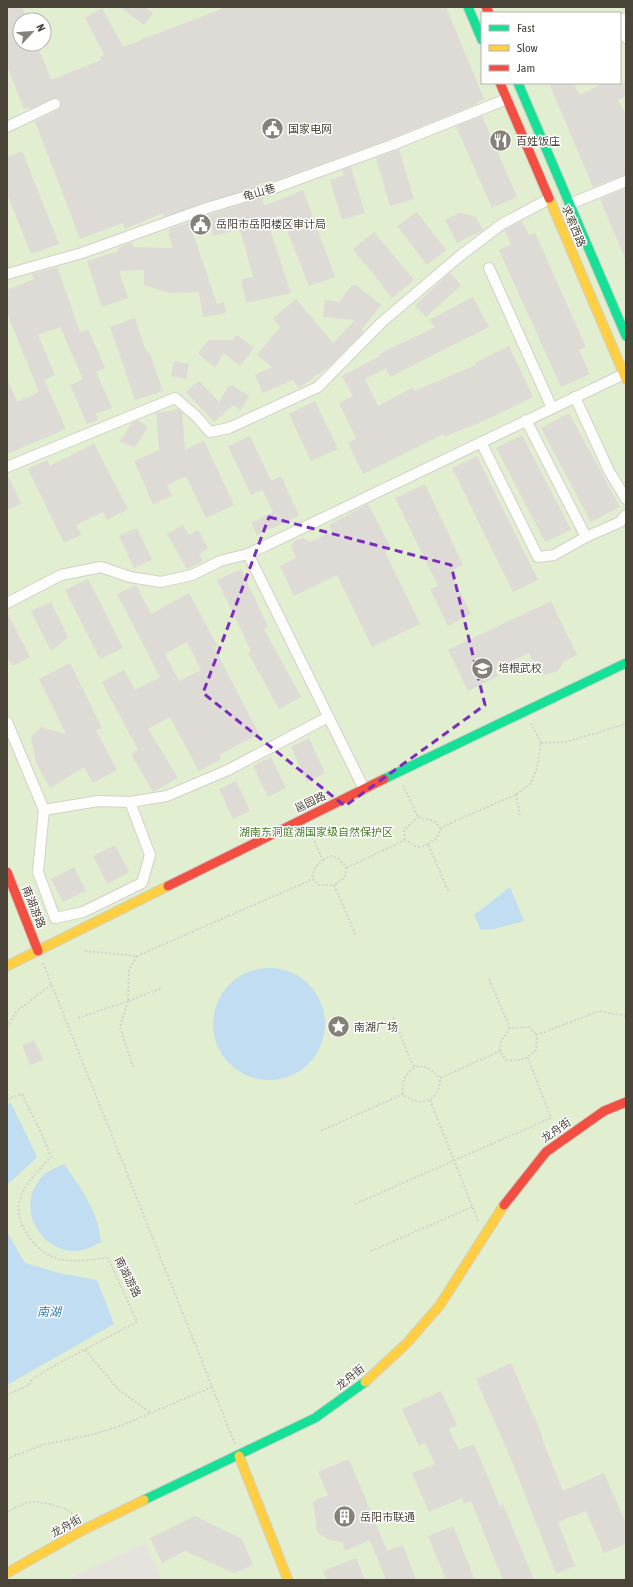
<svg xmlns="http://www.w3.org/2000/svg" width="633" height="1587" font-family="'Asap Condensed','Noto Sans SC',sans-serif">
	<rect width="100%" height="100%" fill="#f4f2ee"/>
	<path fill="#e1eecf" fill-rule="evenodd" d="M7 7H626V1580H7ZM482 13H620V83H482ZM20 20H44V44H20Z"/>
	<path fill="#e6e3df" d="M144 1543 162 1580H66Z"/>
	<g fill="#c0ddf1">
		<path d="M510 887 524 921 494 929 481 930 474 915Z"/>
		<circle cx="269" cy="1024" r="56"/>
		<path d="M11 1103 37 1157 7 1185V1104Z"/>
		<path d="M64 1164C80 1187 99 1212 101 1242 92 1246 83 1252 72 1251 38 1248 17 1207 40 1179 46 1171 55 1168 64 1164Z"/>
		<path d="M7 1232 25 1263 59 1273 97 1280 114 1324 7 1385Z"/>
	</g>
	<g fill="#dedbd6" fill-rule="evenodd">
		<path d="M11 7H22L27 20H20V44H37L51 80 101 60 100 56 104 55 85 18 102 8 123 47 226 7H446L484 99 476 103 477 104 390 139 274 181 258 184V186L164 217 163 213 125 229 123 223 80 239 35 121 58 110 61 105V102L58 98H53L30 109 29 107 24 109 7 66V9Z"/>
		<path d="M120 7H145L153 13 144 25Z"/>
		<path d="M549 83H574L579 95 604 83H626V96L618 100 626 115V175L593 187Z"/>
		<path d="M482 116 517 197 492 208 456 126Z"/>
		<path d="M399 149 414 199 390 206 376 158Z"/>
		<path d="M22 151 59 244 31 254 7 194V157Z"/>
		<path d="M351 167 365 213 342 220 330 180 344 175 342 170Z"/>
		<path d="M626 188V261L600 199Z"/>
		<path d="M303 190 335 277 309 286 281 215 267 220 291 293 246 303 241 279 253 277 240 229 213 236 208 215 262 198 264 206Z"/>
		<path d="M417 212 446 250 427 265 397 226Z"/>
		<path d="M459 213 475 216 483 230 457 243 445 220Z"/>
		<path d="M522 221 529 235 535 233 586 347 579 350 590 374 561 387 499 250 511 244 504 230Z"/>
		<path d="M189 222 217 304 224 302 226 313 203 317 199 292 169 293 144 285V270L119 271 128 298 102 307 87 261 118 251 117 249 132 242 133 247 173 248 168 234 170 233 169 229Z"/>
		<path d="M374 232 414 280 392 298 367 266 369 264 366 265 353 249Z"/>
		<path d="M57 267 80 332 88 329 105 368 96 372 112 408 96 414 98 420 87 424 70 385 83 379 60 327 38 335 55 375 44 380 66 429 7 454V378L17 402 39 392 7 313V290L34 279 32 274Z"/>
		<path d="M450 273 461 285 426 317 415 305Z"/>
		<path d="M352 285H356L381 305 362 329 364 331 331 365 299 388 293 380 263 393 255 375 272 367 257 355 280 327 273 318 296 299 333 343 355 320 323 317 325 300 339 302Z"/>
		<path d="M473 297 489 327 390 377 386 368 365 379 378 406 412 388 414 391 476 365 475 363 509 346 533 397 486 420 444 437 443 434 363 474 348 443 356 438 339 403 353 396 342 376 380 356 379 354 435 327 429 320Z"/>
		<path d="M135 318 146 352 149 351 163 391 135 400 110 327Z"/>
		<path d="M237 335 254 348 240 366 223 353 215 368 198 353 209 340H233Z"/>
		<path d="M174 361 189 364 186 379 171 376Z"/>
		<path d="M199 381 219 402 228 387 232 385 249 396 241 410 233 405 214 422 186 392Z"/>
		<path d="M315 401 338 449 311 461 289 414Z"/>
		<path d="M178 409 182 412 185 450 204 441 234 505 206 518 186 476 167 485 172 496 153 504 134 461 159 450 156 413Z"/>
		<path d="M569 413 620 507 591 522 541 428Z"/>
		<path d="M138 420 148 427 135 447 119 442 132 423Z"/>
		<path d="M522 435 571 530 545 542 496 448Z"/>
		<path d="M250 436 271 481 281 476 299 516 257 535 251 523 273 512 262 490 251 495 228 446Z"/>
		<path d="M94 444 128 509 107 520 103 512 76 525 81 535 64 543 28 469 47 460 50 466Z"/>
		<path d="M477 456 538 580 513 592 452 468Z"/>
		<path d="M7 474 21 504 7 510Z"/>
		<path d="M425 484 463 565 450 571 471 614 448 626 430 589 438 586 395 498Z"/>
		<path d="M368 504 391 548 385 552 420 624 372 647 337 575 294 596 280 566 296 558 291 547 296 540 303 538 310 542 332 532 329 525Z"/>
		<path d="M183 525 189 535 198 530 208 548 199 554 203 561 187 569 167 534Z"/>
		<path d="M137 528 152 560 134 568 119 536Z"/>
		<path d="M241 569 268 627 264 629 301 697 279 709 248 653 251 651 217 580Z"/>
		<path d="M88 579 123 648 100 659 65 590Z"/>
		<path d="M136 585 151 614 189 593 218 647 215 649 259 734 219 755 221 759 199 771 170 717 148 729 178 778 153 792 131 754 138 750 102 682 124 670 135 690 160 677 117 594ZM187 642 201 670 179 681 165 654Z"/>
		<path d="M551 601 577 655 564 661 558 671 544 675 535 668 529 653 495 669 498 676 468 691 448 650Z"/>
		<path d="M51 602 68 637 51 651 31 611Z"/>
		<path d="M7 612 30 657 12 666 7 657Z"/>
		<path d="M70 663 102 728 96 730 117 770 93 783 84 767 50 788 36 763 31 737 41 727 66 734 39 679Z"/>
		<path d="M309 738 325 773 307 782 291 747Z"/>
		<path d="M271 757 286 788 268 797 253 766Z"/>
		<path d="M236 781 250 811 233 819 219 789Z"/>
		<path d="M115 845 129 872 107 884 93 856Z"/>
		<path d="M74 867 86 891 63 902 51 879Z"/>
		<path d="M34 1040 43 1060 30 1065 22 1045Z"/>
		<path d="M511 1363 542 1435 541 1436 563 1491 604 1473 626 1524V1544L604 1553 586 1511 558 1522 575 1566 556 1574 513 1464 476 1379Z"/>
		<path d="M441 1391 457 1425 449 1429 459 1450 474 1444 500 1506 503 1504 534 1580H503L471 1501 464 1504 462 1498 429 1512 412 1473 435 1464 425 1443 419 1446 402 1409Z"/>
		<path d="M349 1459 387 1551 403 1545 416 1580H386L370 1540 345 1551 342 1542 329 1540 317 1532 313 1501 328 1495 318 1472Z"/>
		<path d="M195 1516 242 1539 253 1565 234 1573 185 1551 162 1563 150 1538Z"/>
		<path d="M453 1526 475 1580H446L428 1536Z"/>
		<path d="M356 1558 365 1580H327L323 1571Z"/>
	</g>
	<g fill="none" stroke-linecap="round" stroke-linejoin="round">
		<defs>
			<g id="street">
				<path d="M620 20 626 18"/>
				<path d="M620 25 626 38"/>
				<path d="M7 127 55 104"/>
				<path d="M570 204 626 181"/>
				<path d="M489 268 552 408"/>
				<path d="M7 274 82 253 207 208 274 188 392 145 507 99"/>
				<path d="M575 397 609 471 626 499"/>
				<path d="M526 420 586 537"/>
				<path d="M481 442 538 557 554 555 586 537 620 522 626 515"/>
				<path d="M7 467 175 398 196 416 210 432 229 428 318 387 382 322 461 255 502 224 549 199"/>
				<path d="M7 603 61 575 101 567 130 577 161 582 192 575 220 561 248 554"/>
				<path d="M7 722 44 810 98 801 130 802 167 796 228 770 328 717"/>
				<path d="M364 789 248 554 624 374"/>
				<path d="M44 810 38 872 55 918 83 912 142 883 150 855 130 802"/>
			</g>
			<g id="fast">
				<path d="M468 7 482 40"/>
				<path d="M518 83 626 336"/>
				<path d="M384 779 626 663"/>
				<path d="M144 1500 315 1418 365 1382"/>
			</g>
			<g id="slow">
				<path d="M549 198 626 379"/>
				<path d="M7 966 168 886"/>
				<path d="M365 1382 407 1343 440 1305 504 1205"/>
				<path d="M239 1456 288 1580"/>
				<path d="M7 1573 83 1530 144 1500"/>
			</g>
			<g id="jam">
				<path d="M486 7 489 13"/>
				<path d="M500 83 549 198"/>
				<path d="M7 872 38 951"/>
				<path d="M168 886 384 779"/>
				<path d="M504 1205 546 1152 604 1111 626 1102"/>
			</g>
		</defs>
		<use href="#street" stroke="#d2d0cb" stroke-width="12"/>
		<use href="#fast" stroke="#d3cfc5" stroke-width="11"/>
		<use href="#slow" stroke="#d3cfc5" stroke-width="11"/>
		<use href="#jam" stroke="#d3cfc5" stroke-width="11"/>
		<g stroke="#d3d2cc" stroke-width="2" stroke-dasharray="2 2" stroke-linecap="butt">
			<path d="M541 743 566 742 626 724"/>
			<path d="M403 785 418 817 434 821 441 829"/>
			<path d="M516 794 520 815"/>
			<path d="M309 830 323 860C316 865 313 870 312 879"/>
			<path d="M405 840 404 830 418 817"/>
			<path d="M428 844 437 838 440 830 446 825 515 795 530 784 537 768 541 743 531 723"/>
			<path d="M323 860 332 856C349 862 352 876 334 885"/>
			<path d="M346 868 405 840C414 844 417 851 428 844L449 893"/>
			<path d="M85 951 137 956 313 879 319 885H334L356 936"/>
			<path d="M137 956 129 970 128 1001 162 988"/>
			<path d="M43 963 235 1444"/>
			<path d="M489 979 510 1028 529 1027 537 1035"/>
			<path d="M128 1001 120 1027 133 1067"/>
			<path d="M393 1017 410 1059 415 1067C427 1065 432 1070 440 1078"/>
			<path d="M78 1018 128 1001"/>
			<path d="M7 1027 17 1011 52 984"/>
			<path d="M500 1051 501 1041 510 1028"/>
			<path d="M403 1094C401 1082 405 1074 415 1067"/>
			<path d="M7 1099 22 1094 44 1139 51 1157C27 1182 4 1204 30 1238 38 1249 45 1255 59 1259 75 1263 92 1259 108 1258L137 1322 59 1363 32 1379 29 1385 7 1395"/>
			<path d="M430 1100 478 1221"/>
			<path d="M321 1131 403 1094C419 1109 441 1101 440 1078L500 1051 506 1060C520 1061 526 1060 536 1050L537 1035 599 1011 626 1016"/>
			<path d="M355 1204 551 1118 528 1058"/>
			<path d="M371 1251 472 1207"/>
			<path d="M85 1350 119 1390 151 1413 212 1387"/>
			<path d="M7 1459 42 1445 91 1435 117 1427 151 1413"/>
			<path d="M7 1512C26 1501 34 1499 55 1506 66 1509 70 1509 76 1519"/>
		</g>
		<use href="#street" stroke="#fdfdfc" stroke-width="10"/>
		<use href="#fast" stroke="#16e098" stroke-width="9"/>
		<use href="#slow" stroke="#ffcf43" stroke-width="9"/>
		<use href="#jam" stroke="#f24e42" stroke-width="9"/>
	</g>
	<path fill="none" stroke="#7b2cbf" stroke-width="3" stroke-dasharray="8 5" stroke-linejoin="round" d="M269 517 451 565 485 705 345 806 203 693Z"/>
	<defs>
		<symbol id="civic-disc" viewBox="-11 -11 22 22"><circle r="9.5" fill="#868178" stroke="#fff"/><path d="M-.6-6.5H3V-4.5H.6V-3L4-1V1h2V6H-6V1h2V-1L-.6-3ZM-1.2 2.5V6h2.4V2.5Z" fill="#fff"/></symbol>
		<symbol id="restaurant-disc" viewBox="-11 -11 22 22"><circle r="9.5" fill="#868178" stroke="#fff"/><path d="M-5-6h1v4h1v-4h1v4h1v-4h1v5L-1.5 .5V6h-2V.5L-5-1ZM5-6V6H3V1.5H1.5Q1.5-4 5-6Z" fill="#fff"/></symbol>
		<symbol id="school-disc" viewBox="-11 -11 22 22"><circle r="9.5" fill="#868178" stroke="#fff"/><path d="M0-5L7-2L0 1L-7-2ZM-4 1L0 2.5L4 1V4Q0 6-4 4Z" fill="#fff"/></symbol>
		<symbol id="sight-disc" viewBox="-11 -11 22 22"><circle r="9.5" fill="#868178" stroke="#fff"/><path d="M0-6L1.8-2.2L6-1.7L2.9 1.2L3.7 5.4L0 3.3L-3.7 5.4L-2.9 1.2L-6-1.7L-1.8-2.2Z" fill="#fff"/></symbol>
		<symbol id="building-disc" viewBox="-11 -11 22 22"><circle r="9.5" fill="#868178" stroke="#fff"/><path d="M-4-6H4V6H1V3H-1V6H-4ZM-2.5-4.3h1.7v1.8h-1.7ZM.8-4.3h1.7v1.8H.8ZM-2.5-1h1.7V.8h-1.7ZM.8-1h1.7V.8H.8Z" fill="#fff"/></symbol>
	</defs>
	<g fill-rule="evenodd">
		<use href="#civic-disc" x="260" y="116" width="25" height="25"/>
		<use href="#restaurant-disc" x="488" y="128" width="25" height="25"/>
		<use href="#civic-disc" x="188" y="212" width="25" height="25"/>
		<use href="#school-disc" x="470" y="656" width="25" height="25"/>
		<use href="#sight-disc" x="326" y="1014" width="25" height="25"/>
		<use href="#building-disc" x="332" y="1504" width="25" height="25"/>
	</g>
	<g text-anchor="middle" stroke-width="3" stroke-linejoin="round" paint-order="stroke">
		<g font-size="11" fill="#4b4439" stroke="#fff" text-anchor="start">
			<text x="288" y="133">国家电网</text>
			<text x="516" y="145">百姓饭庄</text>
			<text x="216" y="228">岳阳市岳阳楼区审计局</text>
			<text x="498" y="672">培根武校</text>
			<text x="354" y="1031">南湖广场</text>
			<text x="360" y="1521">岳阳市联通</text>
		</g>
		<g font-size="11" fill="#4b4439" stroke="#fff">
			<text transform="translate(259 192) rotate(-17)" y="4">龟山巷</text>
			<text transform="translate(574 226) rotate(67)" y="4">求索西路</text>
			<text transform="translate(310 802) rotate(-26)" y="4">邕园路</text>
			<text transform="translate(34 907) rotate(68)" y="4">南湖游路</text>
			<text transform="translate(556 1130) rotate(-35)" y="4">龙舟街</text>
			<text transform="translate(128 1277) rotate(63)" y="4">南湖游路</text>
			<text transform="translate(350 1377) rotate(-39)" y="4">龙舟街</text>
			<text transform="translate(66 1526) rotate(-29)" y="4">龙舟街</text>
		</g>
		<g font-size="11" fill="#4a7f2a" stroke="#fff">
			<text x="316" y="836">湖南东洞庭湖国家级自然保护区</text>
		</g>
		<g font-size="12" font-style="italic" fill="#2e7ab2" stroke="#fff">
			<text x="49" y="1316">南湖</text>
		</g>
	</g>
	<rect width="633" height="1587" fill="none" stroke="#4b4439" stroke-width="16"/>
	<rect x="481" y="12" width="140" height="72" fill="#ffffff" stroke="#b7b4b0"/>
	<rect x="489" y="25" width="20" height="6" fill="#16e098" stroke="#b7b4b0"/>
	<text x="517" y="32" font-size="12" fill="#4b4439">Fast</text>
	<rect x="489" y="45" width="20" height="6" fill="#ffcf43" stroke="#b7b4b0"/>
	<text x="517" y="52" font-size="12" fill="#4b4439">Slow</text>
	<rect x="489" y="65" width="20" height="6" fill="#f24e42" stroke="#b7b4b0"/>
	<text x="517" y="72" font-size="12" fill="#4b4439">Jam</text>
	<g transform="translate(32 32) rotate(64)"><circle r="19" fill="#ffffff" stroke="#b7b4b0"/>
	<path d="M0-3L7 15L0 10L-7 15Z" fill="#868178"/>
	<text y="-6" font-size="11" font-weight="bold" text-anchor="middle" fill="#4b4439">N</text>
	</g>
</svg>
